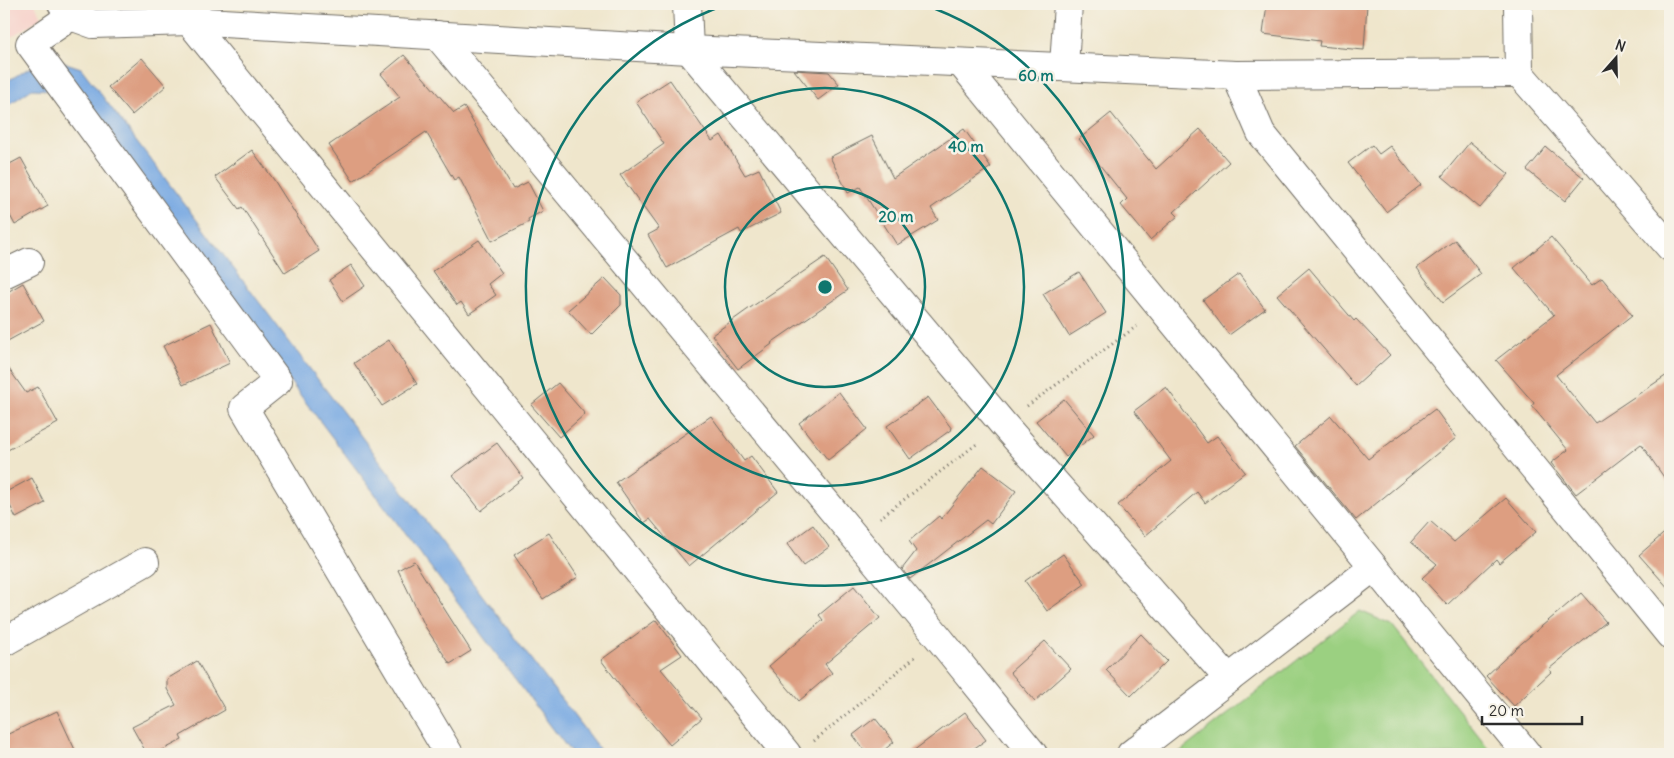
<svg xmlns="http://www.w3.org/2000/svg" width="1674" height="758" font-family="Delius,sans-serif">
	<rect width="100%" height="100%" fill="#f7f3e8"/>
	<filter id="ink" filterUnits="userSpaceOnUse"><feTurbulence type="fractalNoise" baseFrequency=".02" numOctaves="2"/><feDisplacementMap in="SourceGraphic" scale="10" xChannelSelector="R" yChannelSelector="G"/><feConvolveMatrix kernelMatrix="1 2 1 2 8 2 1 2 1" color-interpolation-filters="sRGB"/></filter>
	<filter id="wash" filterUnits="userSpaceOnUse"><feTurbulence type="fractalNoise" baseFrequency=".0096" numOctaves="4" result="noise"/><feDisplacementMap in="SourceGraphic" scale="20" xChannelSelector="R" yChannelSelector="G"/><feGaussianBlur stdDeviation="1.12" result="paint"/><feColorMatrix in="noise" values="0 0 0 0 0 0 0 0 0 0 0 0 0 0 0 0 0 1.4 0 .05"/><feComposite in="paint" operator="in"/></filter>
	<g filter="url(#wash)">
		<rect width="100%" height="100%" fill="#efe6cc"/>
		<path fill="#f7d0c9" d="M4 4H35L42 18 4 41Z"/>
		<path fill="#9bd081" stroke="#637e56" d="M1360 611 1392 625 1493 754H1177Z"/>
		<path fill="#77a8e2" stroke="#516a86" d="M48 57 81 68 603 754H572L70 91 32 89 4 108V83Z"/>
		<g id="blocks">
			<g fill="#dd9e81">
				<path d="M1267 4H1367L1364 50 1319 46 1320 41 1263 34Z"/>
				<path d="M404 55 454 113 464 107 513 189 528 182 543 211 528 219 529 222 492 241 459 177 454 180 426 132 353 181 329 145 400 97 381 74Z"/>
				<path d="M142 58 166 86 132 115 108 87Z"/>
				<path d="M794 70 829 72 839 84 818 100Z"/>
				<path d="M670 80 712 141 721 135 745 175 759 169 781 213 741 233 739 229 667 268 648 235 659 229 620 175 664 144 636 102Z"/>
				<path d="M1111 113 1156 169 1200 129 1229 162 1174 212 1178 216 1150 240 1121 205 1127 199 1079 139Z"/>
				<path d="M964 129 991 167 931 208 938 220 897 245 860 187 848 193 830 157 872 136 893 178Z"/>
				<path d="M1470 142 1509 174 1480 208 1442 176Z"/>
				<path d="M1372 145 1379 154 1390 146 1421 185 1386 212 1348 163Z"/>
				<path d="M1546 147 1584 178 1565 201 1527 170Z"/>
				<path d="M252 150 274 180 319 251 285 273 242 207 239 209 215 177Z"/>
				<path d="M21 158 48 206 15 225 4 204V167Z"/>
				<path d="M1551 237 1592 285 1602 278 1632 315 1556 375 1595 423 1670 373V486L1641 444 1576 494 1551 463 1568 450 1532 406 1534 403 1496 360 1554 315 1514 268Z"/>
				<path d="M479 240 502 273 488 284 496 295 469 314 461 302 457 305 433 271Z"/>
				<path d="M1455 240 1481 274 1443 302 1417 268Z"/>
				<path d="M825 257 848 290 771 343 772 344 738 369 712 335 747 310Z"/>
				<path d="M351 265 365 286 343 301 329 280Z"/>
				<path d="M1309 268 1354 321 1356 319 1390 355 1356 386 1277 295Z"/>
				<path d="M1079 272 1106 313 1069 336 1043 294Z"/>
				<path d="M1239 274 1265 309 1229 335 1203 300Z"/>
				<path d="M605 278 621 295V305L591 335 568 310Z"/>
				<path d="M23 283 44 321 4 343V294Z"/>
				<path d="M211 323 230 363 183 385 163 346Z"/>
				<path d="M389 340 417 384 382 406 354 363Z"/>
				<path d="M4 362 26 393 38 387 58 423 4 452Z"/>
				<path d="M558 383 585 414 559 437 531 405Z"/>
				<path d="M1166 387 1207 443 1217 436 1245 472 1205 503 1197 492 1145 536 1118 505 1171 461 1134 411Z"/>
				<path d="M839 392 867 429 828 460 799 423Z"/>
				<path d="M928 397 952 429 910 459 887 426Z"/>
				<path d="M1064 399 1094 435 1066 457 1036 421Z"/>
				<path d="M1435 409 1456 438 1356 520 1295 446 1331 416 1368 459Z"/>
				<path d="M711 416 744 461 751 456 778 492 689 566 650 519 644 523 616 482Z"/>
				<path d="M497 443 523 478 481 511 453 475Z"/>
				<path d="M983 466 1016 491 991 524 986 520 910 579 902 569 916 551 909 541 939 516 941 519Z"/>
				<path d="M32 478 45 503 16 518 4 493Z"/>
				<path d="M1506 498 1536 532 1499 563 1496 559 1447 605 1422 578 1437 564 1411 542 1430 521 1454 542Z"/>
				<path d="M813 525 829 547 803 566 787 544Z"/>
				<path d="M1670 528V590L1639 555Z"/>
				<path d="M549 533 578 577 543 599 514 555Z"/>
				<path d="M1063 554 1085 584 1047 611 1025 581Z"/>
				<path d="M414 561 471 651 450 664 426 628 398 570Z"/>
				<path d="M854 586 880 618 825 664 832 673 799 701 769 666 823 620 819 615Z"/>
				<path d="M1581 593 1606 622 1549 669 1551 672 1514 706 1486 676 1516 648Z"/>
				<path d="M656 620 682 655 661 669 702 718 670 745 629 697 601 660Z"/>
				<path d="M1141 634 1167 661 1131 696 1106 670Z"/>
				<path d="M1045 641 1071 669 1035 701 1010 672Z"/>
				<path d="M197 661 225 710 180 736 182 740 155 754H147L132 727 176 705 167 689V679Z"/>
				<path d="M57 711 77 754H4V736Z"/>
				<path d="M965 712 986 740 966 754H909Z"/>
				<path d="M875 718 894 742 879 754H867L853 735Z"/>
			</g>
		</g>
	</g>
	<g filter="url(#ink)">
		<use href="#blocks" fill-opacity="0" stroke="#706c63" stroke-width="1"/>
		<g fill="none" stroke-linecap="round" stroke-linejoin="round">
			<defs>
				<g id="minor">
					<path d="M62 4 71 16 93 24 189 21 689 50 1236 75 1519 73"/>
					<path d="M687 4 689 50 1003 424 1229 679"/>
					<path d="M1518 4 1519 73 1670 247"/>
					<path d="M71 16 30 44 278 381 244 408 449 754"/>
					<path d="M189 21 787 754"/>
					<path d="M437 35 938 637 1033 754"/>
					<path d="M961 63 1527 754"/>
					<path d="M1064 66 1068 4"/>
					<path d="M1236 75 1261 133 1670 635"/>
					<path d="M4 274 29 262"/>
					<path d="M4 642 145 562"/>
					<path d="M1131 754 1374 567"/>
				</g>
			</defs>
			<use href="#minor" stroke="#706c63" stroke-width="30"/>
			<g stroke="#706c63" stroke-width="3" stroke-dasharray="1 4" stroke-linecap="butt">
				<path d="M1027 406 1137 326"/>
				<path d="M880 518 978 443"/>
				<path d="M814 741 915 657"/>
			</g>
			<use href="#minor" stroke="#fff" stroke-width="28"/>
		</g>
	</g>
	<g fill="none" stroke="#0f766e" stroke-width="2.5">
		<circle cx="825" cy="287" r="100"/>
		<circle cx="825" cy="287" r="199"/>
		<path d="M922 4A299 299 0 1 1 728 4"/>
	</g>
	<circle cx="825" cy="287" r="8" fill="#0f766e" stroke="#f7f3e8" stroke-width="2.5"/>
	<g font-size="15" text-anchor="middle" font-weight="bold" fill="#0f766e" stroke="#f7f3e8" stroke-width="5" stroke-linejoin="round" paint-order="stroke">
		<text x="1036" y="81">60 m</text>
		<text x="966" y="152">40 m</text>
		<text x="896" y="222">20 m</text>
	</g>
	<rect width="1674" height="758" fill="none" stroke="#f7f3e8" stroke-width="20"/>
	<g transform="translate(1616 58) rotate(20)" stroke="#f7f3e8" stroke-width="4" paint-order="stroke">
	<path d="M0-4L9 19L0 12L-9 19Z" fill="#2b2b2b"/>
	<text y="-8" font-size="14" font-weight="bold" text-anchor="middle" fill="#2b2b2b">N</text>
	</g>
	<path d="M1482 716v8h100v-8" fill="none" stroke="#2b2b2b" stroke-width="2.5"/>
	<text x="1489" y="716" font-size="15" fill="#2b2b2b" stroke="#f7f3e8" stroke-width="4" paint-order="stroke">20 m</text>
</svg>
